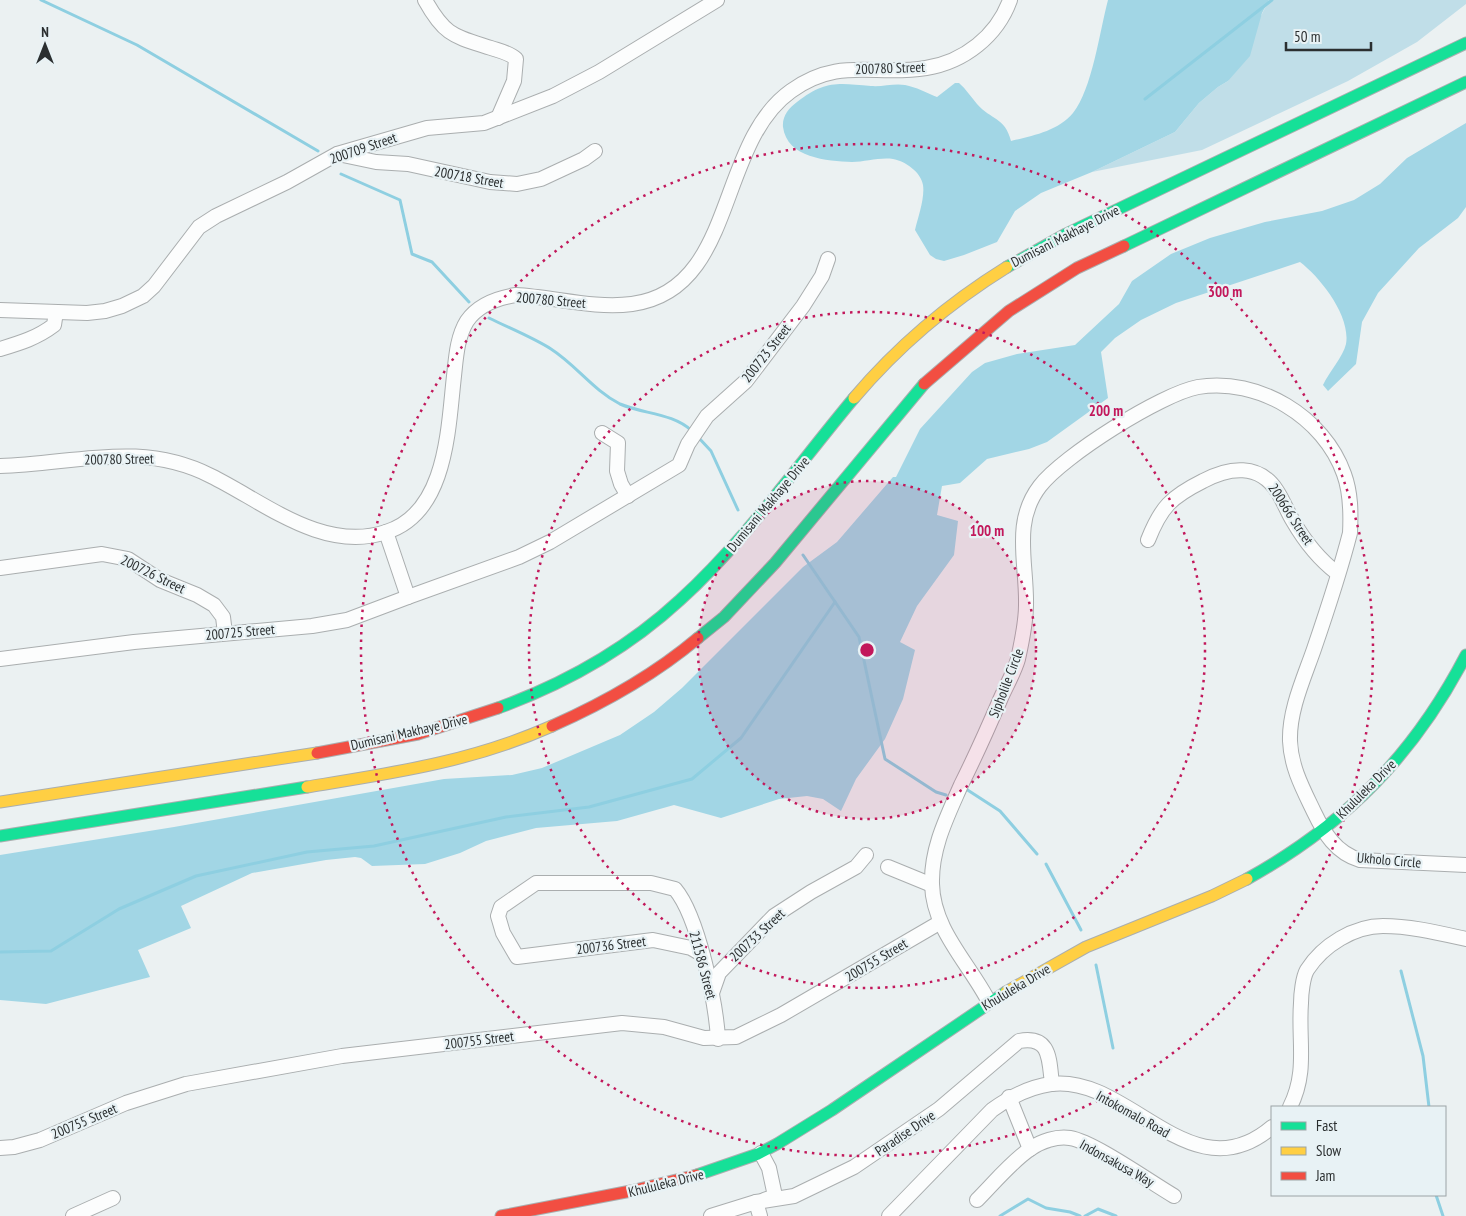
<svg xmlns="http://www.w3.org/2000/svg" width="1466" height="1216" font-family="'PT Sans Narrow',sans-serif">
	<rect width="100%" height="100%" fill="#ebf1f2"/>
	<path fill="#c0dee8" d="M1269 0H1466V4L1417 42 1348 81 1202 150 1092 172 1175 132 1199 103 1218 87 1228 81Z"/>
	<g fill="#a2d6e5">
		<path d="M1108 0H1269L1262 13 1250 56 1228 81 1218 87 1199 103 1175 132 1092 172 1041 193 1015 211 997 242 964 255 944 261 936 259 930 255 915 230C918 217 925 198 923 185 921 172 905 161 893 159 880 157 865 162 852 162 827 161 787 158 783 127 782 116 789 108 797 102 825 80 838 83 871 86 883 87 894 83 905 85 916 87 927 93 937 97L955 83H959C966 89 971 97 977 104 991 120 1005 117 1011 141 1032 136 1058 131 1073 113 1092 90 1100 30 1108 0Z"/>
		<path d="M1466 123V207L1458 218 1419 248 1378 293 1362 322 1356 364 1328 391 1323 385C1329 372 1343 357 1346 344 1351 316 1320 277 1300 262L1176 303 1141 320 1115 338 1101 352 1108 398 1047 442 1029 449 987 459 960 483 942 486 937 515 958 521 954 555 917 606 900 642 915 650 903 699 885 739 856 779 841 811 823 799 807 796 779 799 721 818 674 805 617 821 536 828 486 841 460 853 425 864 372 866 361 858 355 857 326 860 252 873 181 906 191 928 138 950 150 977 46 1004 0 1000V855L174 827 444 779 512 775 542 768 620 735 654 712 682 688 803 567 837 542 893 477H896L920 429 972 372 985 363 1017 354 1075 345 1119 304 1132 281 1171 254 1210 238 1265 222 1322 211 1354 200 1380 184 1407 158Z"/>
	</g>
	<g fill="none" stroke-linecap="round" stroke-linejoin="round">
		<g stroke="#8ecfe1" stroke-width="3">
			<path d="M41 0 137 45 318 151"/>
			<path d="M1145 99 1272 0"/>
			<path d="M341 174 400 200 412 254 432 262 469 302"/>
			<path d="M489 318C509 328 532 337 551 349 576 365 593 390 620 404 643 414 673 413 692 431"/>
			<path d="M698 437 711 451 738 510"/>
			<path d="M803 555 859 637 885 759 936 792 946 795"/>
			<path d="M966 789 1000 811 1037 854"/>
			<path d="M1046 864 1081 930"/>
			<path d="M0 952 51 951 119 909 196 876 307 852 374 846 506 817 589 807 692 779 741 738 835 602"/>
			<path d="M1096 965 1113 1048"/>
			<path d="M1401 971 1423 1056 1429 1107"/>
			<path d="M1436 1195 1443 1216"/>
			<path d="M1000 1216 1028 1199 1046 1208 1070 1212 1080 1216"/>
			<path d="M1085 1216 1098 1209 1116 1216"/>
		</g>
		<defs>
			<g id="street">
				<path d="M425 0C445 36 454 36 491 48 500 51 510 53 516 59L514 81 498 118"/>
				<path d="M338 154 376 162 408 164 490 182 517 184 541 179 584 159 595 151"/>
				<path d="M0 310 87 313 105 311 122 306 143 296 154 286 199 227 216 216 287 182 337 154 427 128 484 123 553 96 599 72 717 0"/>
				<path d="M0 349C20 343 37 338 54 325L56 312"/>
				<path d="M602 433 618 443 617 471 621 484 628 496"/>
				<path d="M0 466C75 464 140 440 211 476 264 502 323 553 386 532 447 513 448 429 454 376 456 358 457 337 467 321 478 305 497 298 516 295 554 297 594 309 632 304 737 290 716 144 791 91 840 56 875 77 926 68 964 62 997 36 1010 0"/>
				<path d="M1148 540C1161 507 1171 497 1203 481 1229 467 1259 463 1277 491 1283 500 1287 511 1293 521 1304 540 1320 560 1337 573"/>
				<path d="M0 568 102 554 128 559 160 580 197 595 214 605 223 617 225 633"/>
				<path d="M408 597 519 557 550 542 679 465 688 444 707 416 746 381 803 306 822 276 828 259"/>
				<path d="M0 659 134 642 312 626 347 620 408 597 386 532"/>
				<path d="M888 867 932 885"/>
				<path d="M703 955 691 948 653 940 517 957 503 933 498 916 501 907 536 883H651L675 889C698 916 716 1003 718 1039"/>
				<path d="M712 993 719 973 774 916 811 892 856 867 866 855"/>
				<path d="M989 1002C969 963 933 930 932 884 931 848 947 817 961 785 975 757 988 728 1000 700 1006 686 1014 673 1018 659 1022 641 1026 623 1026 605 1027 563 1012 522 1040 486 1063 456 1161 394 1198 387 1258 377 1324 417 1344 474 1351 493 1351 513 1350 533 1340 572 1327 611 1314 649 1304 678 1289 710 1290 741 1291 767 1303 789 1314 812 1324 833 1336 853 1360 860L1466 865"/>
				<path d="M1009 1097 1030 1149"/>
				<path d="M1290 1107C1308 1071 1298 1041 1301 1003 1301 994 1303 977 1307 970 1323 945 1354 926 1383 926 1411 926 1439 933 1466 939"/>
				<path d="M0 1148 14 1147 40 1140 126 1103 186 1084 342 1056 622 1023 664 1027 704 1038 736 1037 781 1015 939 923"/>
				<path d="M761 1153 769 1168 775 1196 764 1200"/>
				<path d="M977 1200C993 1184 1012 1161 1030 1149 1041 1141 1057 1136 1070 1138 1094 1142 1150 1182 1174 1196"/>
				<path d="M756 1202 760 1216"/>
				<path d="M73 1216 113 1198"/>
				<path d="M711 1216 756 1202 794 1196 854 1167 939 1109 1019 1041C1051 1035 1049 1060 1052 1084"/>
				<path d="M889 1216 992 1110C1010 1097 1029 1087 1051 1084 1129 1074 1191 1196 1272 1127"/>
			</g>
			<g id="fast">
				<path d="M1124 246 1466 82"/>
				<path d="M1007 267 1066 234 1466 43"/>
				<path d="M698 638 724 617 775 563 924 384"/>
				<path d="M498 708C564 684 628 648 680 600 746 540 797 466 854 398"/>
				<path d="M0 836 307 787"/>
				<path d="M1247 879C1346 824 1414 755 1466 655"/>
				<path d="M697 1175 758 1154 777 1144 832 1110 1006 992"/>
			</g>
			<g id="slow">
				<path d="M854 398C898 346 949 303 1007 267"/>
				<path d="M307 787C393 773 471 762 552 726"/>
				<path d="M0 802 317 753"/>
				<path d="M1006 992 1086 947 1212 896 1247 879"/>
			</g>
			<g id="jam">
				<path d="M924 384 1009 311 1077 268 1124 246"/>
				<path d="M552 726C604 703 654 675 698 638"/>
				<path d="M317 753 418 734 498 708"/>
				<path d="M501 1216 631 1191 697 1175"/>
			</g>
		</defs>
		<use href="#street" stroke="#aaaeaf" stroke-width="16"/>
		<use href="#fast" stroke="#aaaeaf" stroke-width="13"/>
		<use href="#slow" stroke="#aaaeaf" stroke-width="13"/>
		<use href="#jam" stroke="#aaaeaf" stroke-width="13"/>
		<use href="#street" stroke="#fcfdfd" stroke-width="14"/>
		<use href="#fast" stroke="#16e098" stroke-width="11"/>
		<use href="#slow" stroke="#ffcf43" stroke-width="11"/>
		<use href="#jam" stroke="#f24e42" stroke-width="11"/>
	</g>
	<circle cx="867" cy="650" r="169" fill="#c2185b" fill-opacity=".12"/>
	<g fill="none" stroke="#c2185b" stroke-width="2.5" stroke-dasharray="2.5 5">
		<circle cx="867" cy="650" r="169"/>
		<circle cx="867" cy="650" r="338"/>
		<circle cx="867" cy="650" r="506"/>
	</g>
	<g text-anchor="middle" stroke-width="4.5" stroke-linejoin="round" paint-order="stroke">
		<g font-size="14" fill="#2b2f30" stroke="#e8f2f5">
			<text transform="translate(890 68) rotate(-2)" y="5">200780 Street</text>
			<text transform="translate(363 148) rotate(-19)" y="5">200709 Street</text>
			<text transform="translate(469 177) rotate(10)" y="5">200718 Street</text>
			<text transform="translate(1065 236) rotate(-27)" y="5">Dumisani Makhaye Drive</text>
			<text transform="translate(551 300) rotate(5)" y="5">200780 Street</text>
			<text transform="translate(766 353) rotate(-52)" y="5">200723 Street</text>
			<text transform="translate(119 459) rotate(-1)" y="5">200780 Street</text>
			<text transform="translate(768 504) rotate(-50)" y="5">Dumisani Makhaye Drive</text>
			<text transform="translate(1291 514) rotate(57)" y="5">200666 Street</text>
			<text transform="translate(153 574) rotate(26)" y="5">200726 Street</text>
			<text transform="translate(240 632) rotate(-5)" y="5">200725 Street</text>
			<text transform="translate(1006 683) rotate(-69)" y="5">Sipholile Circle</text>
			<text transform="translate(409 732) rotate(-13)" y="5">Dumisani Makhaye Drive</text>
			<text transform="translate(1366 789) rotate(-45)" y="5">Khululeka Drive</text>
			<text transform="translate(1389 860) rotate(5)" y="5">Ukholo Circle</text>
			<text transform="translate(757 935) rotate(-43)" y="5">200733 Street</text>
			<text transform="translate(611 945) rotate(-7)" y="5">200736 Street</text>
			<text transform="translate(876 960) rotate(-31)" y="5">200755 Street</text>
			<text transform="translate(703 965) rotate(75)" y="5">211586 Street</text>
			<text transform="translate(1016 987) rotate(-31)" y="5">Khululeka Drive</text>
			<text transform="translate(479 1040) rotate(-7)" y="5">200755 Street</text>
			<text transform="translate(1133 1114) rotate(29)" y="5">Intokomalo Road</text>
			<text transform="translate(84 1121) rotate(-23)" y="5">200755 Street</text>
			<text transform="translate(905 1133) rotate(-34)" y="5">Paradise Drive</text>
			<text transform="translate(1117 1163) rotate(29)" y="5">Indonsakusa Way</text>
			<text transform="translate(666 1183) rotate(-14)" y="5">Khululeka Drive</text>
		</g>
	</g>
	<circle cx="867" cy="650" r="8" fill="#c2185b" stroke="#e8f2f5" stroke-width="2.5"/>
	<g font-size="15" text-anchor="middle" font-weight="bold" fill="#c2185b" stroke="#e8f2f5" stroke-width="4.5" stroke-linejoin="round" paint-order="stroke">
		<text x="1225" y="297">300 m</text>
		<text x="1106" y="416">200 m</text>
		<text x="987" y="536">100 m</text>
	</g>
	<rect x="1271" y="1106" width="175" height="90" fill="#e8f2f5" stroke="#9ca4a6"/>
	<rect x="1281" y="1122" width="25" height="8" fill="#16e098" stroke="#9ca4a6"/>
	<text x="1316" y="1131" font-size="15" fill="#2b2f30">Fast</text>
	<rect x="1281" y="1147" width="25" height="8" fill="#ffcf43" stroke="#9ca4a6"/>
	<text x="1316" y="1156" font-size="15" fill="#2b2f30">Slow</text>
	<rect x="1281" y="1172" width="25" height="8" fill="#f24e42" stroke="#9ca4a6"/>
	<text x="1316" y="1181" font-size="15" fill="#2b2f30">Jam</text>
	<g transform="translate(45 45)" stroke="#e8f2f5" stroke-width="4" paint-order="stroke">
	<path d="M0-4L9 19L0 12L-9 19Z" fill="#2b2f30"/>
	<text y="-8" font-size="14" font-weight="bold" text-anchor="middle" fill="#2b2f30">N</text>
	</g>
	<path d="M1286 42v8h85v-8" fill="none" stroke="#2b2f30" stroke-width="2.5"/>
	<text x="1294" y="42" font-size="15" fill="#2b2f30" stroke="#e8f2f5" stroke-width="4" paint-order="stroke">50 m</text>
</svg>
